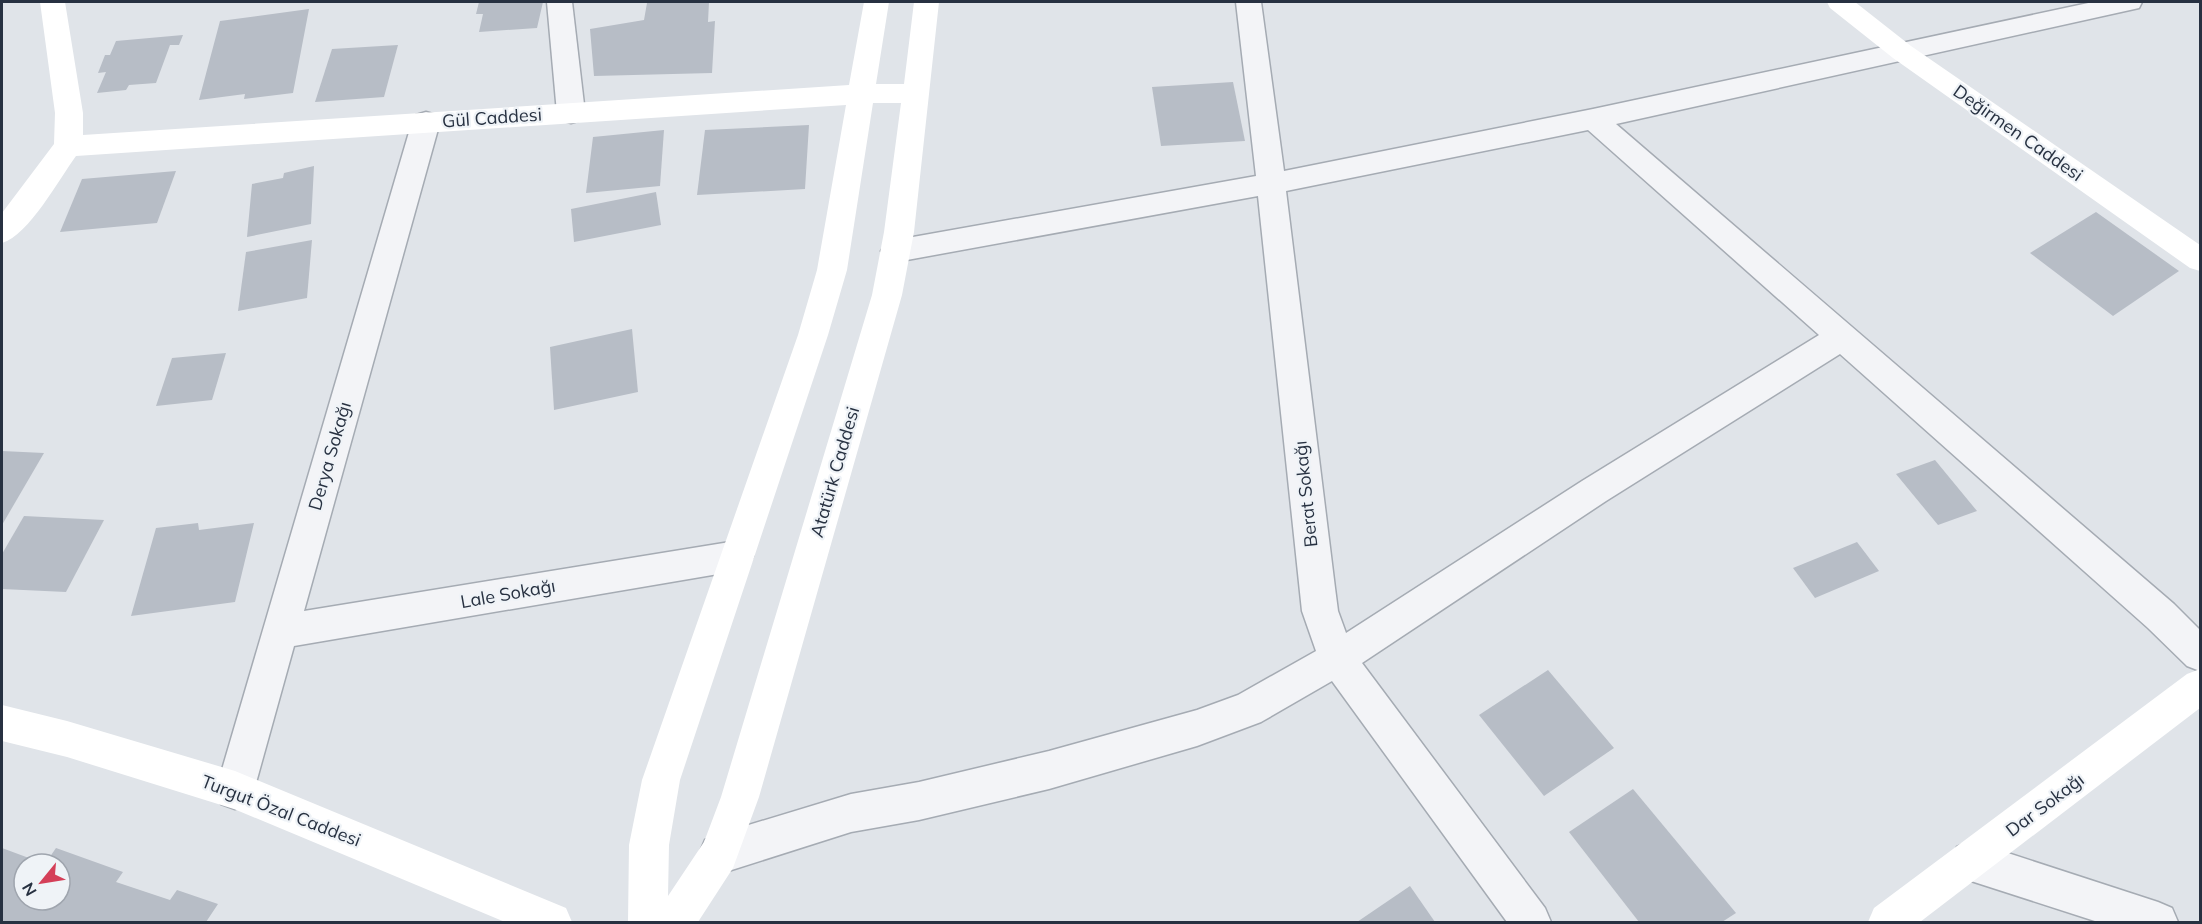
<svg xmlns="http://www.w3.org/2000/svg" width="2202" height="924" font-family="Mulish,sans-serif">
	<rect width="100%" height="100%" fill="#e0e4e9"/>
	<g fill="#b7bdc6">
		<path d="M479 2H543L537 28 479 32 483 14H476Z"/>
		<path d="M655 2H709L708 22 715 21 712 73 594 76 590 29 644 20 647 3Z"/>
		<path d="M309 9 293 93 244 99 245 94 199 100 220 21Z"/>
		<path d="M183 35 179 45H170L156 83 129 85 126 90 97 93 106 72 98 73 105 55H110L116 41Z"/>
		<path d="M398 45 384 97 315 102 332 49Z"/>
		<path d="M1233 82 1245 141 1161 146 1152 87Z"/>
		<path d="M809 125 805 189 697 195 705 130Z"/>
		<path d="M664 130 660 186 586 193 593 137Z"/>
		<path d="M314 166 311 224 247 237 252 184 283 178 284 173Z"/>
		<path d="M176 171 157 223 60 232 82 179Z"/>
		<path d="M656 192 661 225 574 242 571 209Z"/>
		<path d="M2096 212 2179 271 2113 316 2030 253Z"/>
		<path d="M312 240 307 298 238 311 246 252Z"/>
		<path d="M632 329 638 392 554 410 550 347Z"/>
		<path d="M226 353 212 400 156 406 172 358Z"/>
		<path d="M2 451 44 453 2 525Z"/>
		<path d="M1935 460 1977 511 1938 525 1896 474Z"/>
		<path d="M24 516 104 520 66 592 2 589V554Z"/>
		<path d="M198 523 199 530 254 523 235 602 131 616 156 528Z"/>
		<path d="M1857 542 1879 571 1815 598 1793 568Z"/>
		<path d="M1548 670 1614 748 1544 796 1479 715Z"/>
		<path d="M1633 789 1736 913 1722 922H1639L1569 832Z"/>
		<path d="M2 848 45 864H24V900H60V864H45L56 848 123 872 116 882 170 900 177 890 218 904 206 922H2Z"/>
		<path d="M1410 886 1435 922H1357Z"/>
	</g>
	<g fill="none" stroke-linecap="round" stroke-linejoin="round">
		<defs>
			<g id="street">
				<path d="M547 2H572L585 113 581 120 571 123 561 120 557 113Z"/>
				<path d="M1236 2H1261L1284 171 1593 109 2093 2H2142L2139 8 2130 10 1616 124 2174 604 2200 630V671L2187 666 2148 628 1840 354 1606 501 1362 663 1545 908 1551 922H1507L1332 681 1261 722 1197 746 1049 789 919 820 851 832 719 874 705 868 699 854 705 840 719 834 851 794 919 782 1049 751 1197 710 1238 695 1316 651 1302 611 1258 196 896 262 886 259 881 251 886 243 896 240 1256 176ZM1588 130 1819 335 1582 481 1346 633 1338 611 1335 588 1286 191Z"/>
				<path d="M426 112 436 115 440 122 304 611 736 541 748 545 753 556 748 567 736 571 294 646 254 790 249 804 235 809 221 804 216 790 412 122 416 115Z"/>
				<path d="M1971 841 2158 902 2172 908 2178 922H2098L1971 881 1957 875 1951 861 1957 847Z"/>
			</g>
		</defs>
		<use href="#street" stroke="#a5abb3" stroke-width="3"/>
		<use href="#street" fill="#f3f4f7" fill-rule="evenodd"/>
		<g fill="#fff" fill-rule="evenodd">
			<path d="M40 2H65L83 113V135L849 85 864 2H889L876 84H904L914 2H939L914 232 902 295 759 797 733 868 698 922H628L629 845 642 780 798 335 817 270 846 105 76 156C59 179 29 235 2 243V213L54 144 55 113ZM873 103H901L884 232 872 295 721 797 704 842 668 896 669 845 680 780 828 335 847 270Z"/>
			<path d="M1827 2H1855L1911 46 2200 245V271L2190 268 1893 58 1830 8Z"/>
			<path d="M2200 669V708L1920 922H1868L1874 908 2187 674Z"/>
			<path d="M2 705 67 721 235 771 566 908 572 922H505L234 809 67 757 2 741Z"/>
		</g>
	</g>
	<g text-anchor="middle" stroke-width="4.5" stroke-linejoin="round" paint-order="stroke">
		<g font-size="18" fill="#273141" stroke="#eff3f7">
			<text transform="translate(492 118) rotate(-4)" y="6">Gül Caddesi</text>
			<text transform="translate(2018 133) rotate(35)" y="6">Değirmen Caddesi</text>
			<text transform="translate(330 456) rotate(-74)" y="6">Derya Sokağı</text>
			<text transform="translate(835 472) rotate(-74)" y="6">Atatürk Caddesi</text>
			<text transform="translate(1306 494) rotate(-96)" y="6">Berat Sokağı</text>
			<text transform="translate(508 594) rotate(-10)" y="6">Lale Sokağı</text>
			<text transform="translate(2045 805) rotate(-37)" y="6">Dar Sokağı</text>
			<text transform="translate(281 811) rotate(21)" y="6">Turgut Özal Caddesi</text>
		</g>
	</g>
	<rect width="2202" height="924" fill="none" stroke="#273141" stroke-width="6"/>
	<g transform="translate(42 882) rotate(240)"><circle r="28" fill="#eff3f7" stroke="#9fa5ae" stroke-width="1.5"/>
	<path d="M0-4.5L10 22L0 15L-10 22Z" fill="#d43f58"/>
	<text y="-9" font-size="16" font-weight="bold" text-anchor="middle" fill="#273141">N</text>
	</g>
</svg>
